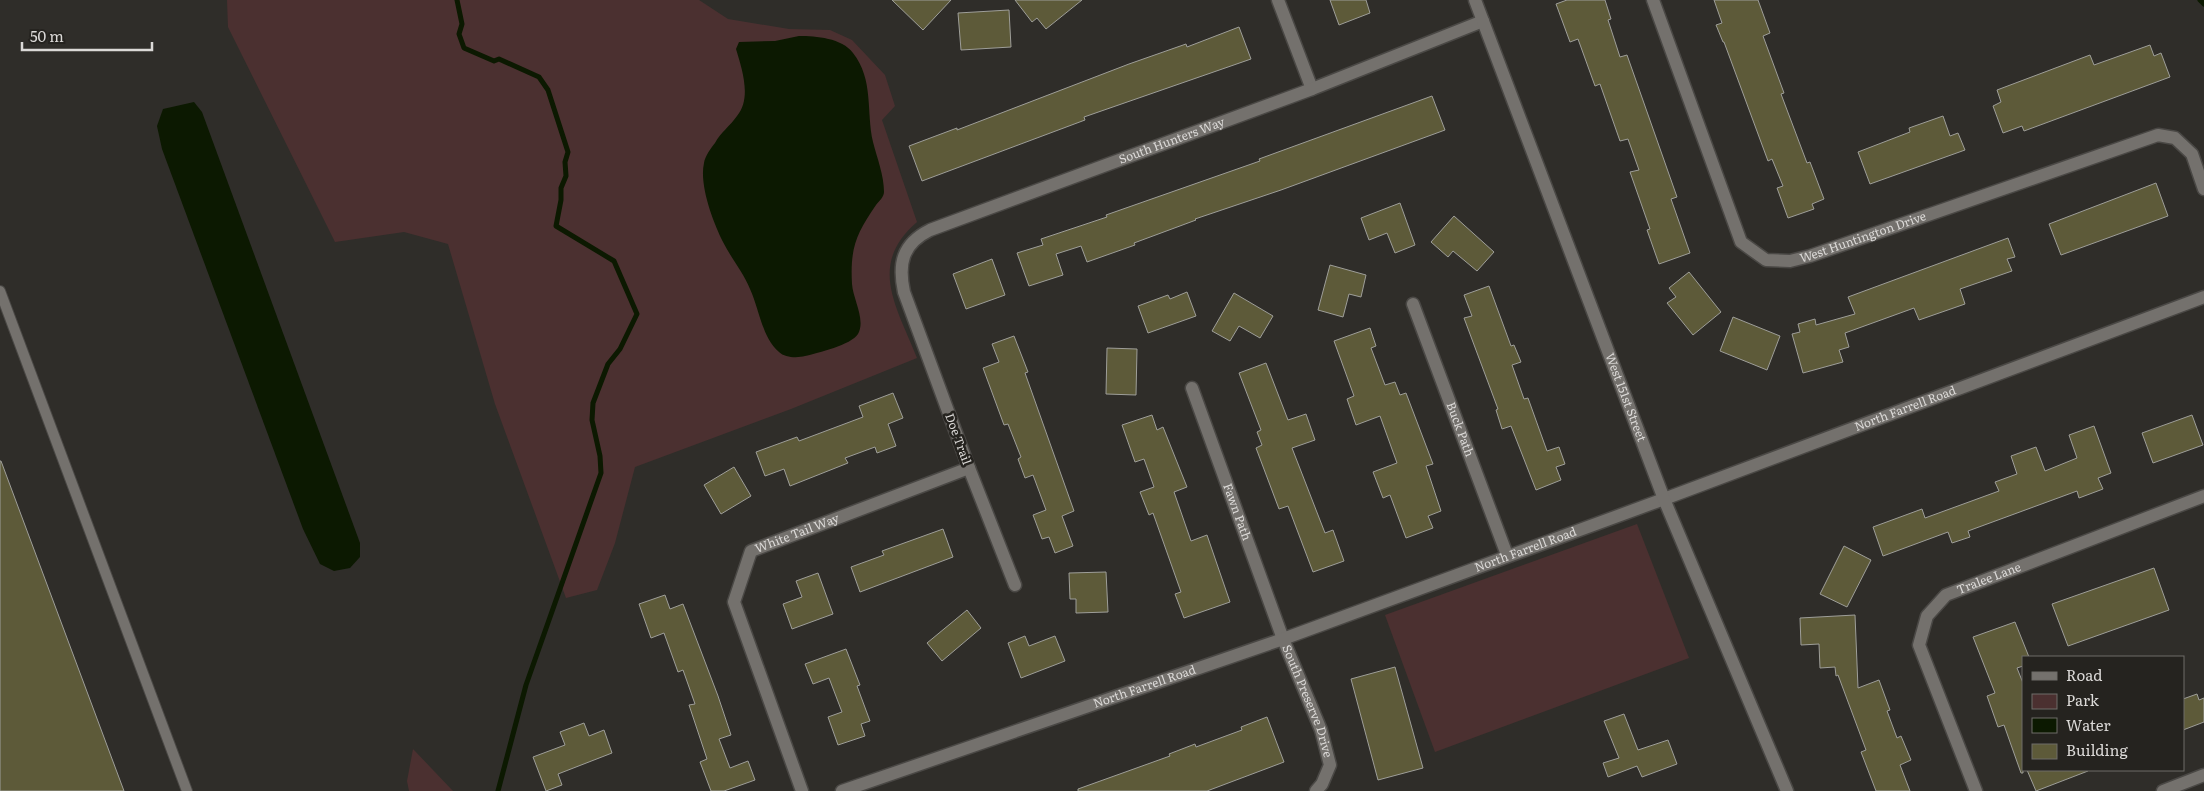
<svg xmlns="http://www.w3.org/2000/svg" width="2204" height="791" font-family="Literata,serif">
	<rect width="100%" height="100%" fill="#2f2d29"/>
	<g fill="#4b3030">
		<path d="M227 0H699L728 19 789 29 830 30 852 40 885 75 895 106 882 120 917 222C867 265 897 307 917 358L791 409 635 467 615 543 597 590 566 598 495 404 448 244 404 232 335 242 228 27Z"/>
		<path d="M1637 524 1689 658 1435 752 1385 615Z"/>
		<path d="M413 749 453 791H409L407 781Z"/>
	</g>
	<g fill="#0c1901">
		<path d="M799 36C816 36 842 38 853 53 874 80 866 111 873 142 877 158 884 175 884 192 884 197 879 201 876 205 856 234 850 248 852 284 853 299 866 320 858 334 851 345 818 353 805 356 798 358 785 358 779 352 762 338 759 308 750 289 743 272 731 258 723 242 713 222 699 185 704 163 705 156 711 148 715 143 721 132 730 126 737 116 752 98 742 69 736 49L739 42 775 41Z"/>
		<path d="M194 102 202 112 360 543V557L350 568 334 571 320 564 303 529 162 149 157 126 163 109Z"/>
	</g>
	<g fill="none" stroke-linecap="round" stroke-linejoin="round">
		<g stroke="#0c1901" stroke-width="5">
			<path d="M457 0 462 24 459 34 464 48 494 61 499 59 539 77 548 90 568 152 565 162 566 176 561 188V200L556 226 614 261 637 314 620 349 608 364 593 403 592 420 600 456 601 473 526 685 498 791"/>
			<path d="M2200 0 2204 4"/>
		</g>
	</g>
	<g fill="#5d5a39" stroke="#9e9e99">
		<path d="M892 0H951L923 30Z"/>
		<path d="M1015 0H1082L1046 29 1037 18 1032 22Z"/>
		<path d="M1330 0H1366L1370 13 1339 25Z"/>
		<path d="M1567 0H1605L1611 19 1608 20 1620 57 1627 55 1677 197 1671 199 1690 253 1659 264 1647 230 1650 229 1630 172 1639 170 1628 139 1620 141 1600 84 1595 86 1578 39 1570 42 1556 4Z"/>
		<path d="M1714 0H1758L1770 33 1763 36 1784 93 1781 94 1807 163 1810 162 1824 199 1812 204 1814 209 1788 218 1777 188 1783 186 1772 159 1768 161 1724 42H1723L1716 25 1722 23Z"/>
		<path d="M1009 10 1011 47 961 50 958 13Z"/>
		<path d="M1239 27 1251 59 1084 117 1085 120 922 181 909 146 957 128V130L1129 64 1186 44 1187 47Z"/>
		<path d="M2150 45 2154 56 2161 53 2170 77 2024 131 2022 126 2003 133 1993 106 2001 102 1997 90 2090 55 2094 65Z"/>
		<path d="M1432 96 1445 130 1281 190 1195 219 1196 220 1134 243 1135 245 1087 262 1081 246 1056 254 1063 275 1029 286 1017 253 1043 245 1041 239 1107 217 1106 215 1260 161 1259 159Z"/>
		<path d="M1943 116 1950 136 1958 133 1965 150 1870 184 1858 152 1910 132 1909 128Z"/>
		<path d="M2156 183 2168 216 2061 255 2049 224Z"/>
		<path d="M1400 203 1415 245 1395 253 1387 233 1369 240 1361 218Z"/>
		<path d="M1454 216 1494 252 1477 271 1453 251 1448 257 1431 242Z"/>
		<path d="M2008 238 2015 257 2007 259 2012 271 1960 289 1965 304 1919 320 1914 308 1845 333 1849 347 1839 350 1843 362 1803 373 1792 334 1800 332 1798 324 1815 319 1816 325 1855 314 1848 297Z"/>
		<path d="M992 259 1005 295 966 309 953 274Z"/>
		<path d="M1330 265 1366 275 1361 297 1349 294 1343 317 1318 310Z"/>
		<path d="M1689 272 1721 312 1693 335 1667 303 1676 297 1669 288Z"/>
		<path d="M1489 286 1511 346 1514 345 1521 362 1512 365 1524 399 1528 398 1547 451 1559 447 1565 464 1556 467 1561 480 1536 490 1511 426 1502 429 1496 410 1498 409 1464 318 1472 316 1464 295Z"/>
		<path d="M1187 292 1196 316 1148 333 1138 306 1168 295 1170 299Z"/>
		<path d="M1234 293 1273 316 1260 338 1239 326 1230 341 1212 331Z"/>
		<path d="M1733 317 1780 336 1767 370 1720 351Z"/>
		<path d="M1370 328 1376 346 1371 348 1385 385 1395 382 1400 395 1406 393 1433 464 1426 466 1441 511 1428 516 1433 528 1406 538 1390 495 1383 498 1373 472 1397 463 1393 452 1380 416 1356 425 1347 399 1354 396 1334 341Z"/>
		<path d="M1014 336 1028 372 1025 373 1074 511 1062 516 1073 546 1055 553 1049 537 1042 539 1033 515 1046 510 1033 475 1025 478 1018 459 1021 457 1008 424 1004 425 983 368 999 362 992 344Z"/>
		<path d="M1107 348 1137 349 1136 395 1106 394Z"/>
		<path d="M1266 363 1288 420 1306 414 1315 440 1292 448 1325 533 1333 530 1344 561 1313 572 1288 506 1279 509 1256 448 1262 445 1257 432 1261 430 1239 373Z"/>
		<path d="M893 393 903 418 888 424 896 446 877 453 875 447 845 458 848 463 790 486 784 469 765 476 756 452 797 437 799 441 863 417 859 406Z"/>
		<path d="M1152 415 1157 430 1163 427 1187 487 1174 492 1191 541 1207 535 1230 602 1184 618 1175 594 1181 592 1153 513 1149 515 1140 492 1154 487 1144 459 1135 462 1122 425Z"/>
		<path d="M2192 415 2203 445 2153 463 2142 433Z"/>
		<path d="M2094 426 2111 473 2098 478 2103 489 2079 498 2077 491 1968 531 1970 537 1952 543 1948 532 1883 556 1873 527 1922 509 1925 518 1999 491 1995 482 2017 474 2011 456 2036 447 2045 471 2077 458 2069 435Z"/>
		<path d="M0 461H1L124 791H0Z"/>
		<path d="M734 467 751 496 721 514 704 485Z"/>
		<path d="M943 529 953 557 860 592 851 567 884 555 882 551Z"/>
		<path d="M1844 546 1871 560 1847 607 1820 594Z"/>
		<path d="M2154 568 2169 610 2068 646 2052 604Z"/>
		<path d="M1106 572 1108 612 1076 613V599H1070L1069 573Z"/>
		<path d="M818 573 833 614 792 629 783 604 802 597 796 581Z"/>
		<path d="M665 595 670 609 683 604 718 696 731 735 719 739 730 768 748 761 755 780 724 791H711L700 762 707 759 689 705 695 704 683 670 678 672 664 633 651 638 639 604Z"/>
		<path d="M967 610 981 628 942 661 927 643Z"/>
		<path d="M1855 615 1858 688 1879 680 1890 710 1887 711 1897 738 1901 736 1911 760 1900 765 1910 791H1876L1861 752 1866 750 1838 675 1836 676 1835 667 1820 668 1819 644 1801 645 1800 618Z"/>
		<path d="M2015 622 2029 657H2023V666L2017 668 2023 683V773H2021L2004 725 1998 727 1987 696 1995 693 1973 637Z"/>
		<path d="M1025 636 1029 646 1055 636 1065 661 1021 678 1008 643Z"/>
		<path d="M846 649 860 685 857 686 870 721 861 724 865 736 838 745 828 717 842 712 829 678 813 684 805 664Z"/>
		<path d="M1395 667 1423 768 1378 780 1351 679Z"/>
		<path d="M2197 694 2199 700 2204 698V722L2183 730V699Z"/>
		<path d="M1624 714 1638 750 1668 740 1677 764 1642 777 1637 766 1608 777 1603 763 1619 758 1604 721Z"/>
		<path d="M1267 717 1284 762 1207 791H1078V789L1170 756 1169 754 1195 744 1196 747 1242 730 1241 727Z"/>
		<path d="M584 723 589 736 604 730 612 753 558 774 562 785 546 791 533 757 565 745 560 732Z"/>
		<path d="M2027 770H2088V771L2036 791Z"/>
	</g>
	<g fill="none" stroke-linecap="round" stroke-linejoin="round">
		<defs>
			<path id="service" d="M0 291 187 791"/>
			<g id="minor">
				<path d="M1278 0 1312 89"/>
				<path id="s1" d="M1653 0 1741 242 1766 260 1790 261 1810 256 2158 135 2175 138 2192 154 2204 189"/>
				<path id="s2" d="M1413 304 1507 555"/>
				<path id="s3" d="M1192 388 1283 639 1321 730 1330 765 1322 784 1316 791"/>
				<path id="s4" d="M1015 585 969 468 904 292C898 264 902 244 930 230L1312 89 1483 21"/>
				<path id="s5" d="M802 791 734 602 751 551 969 468"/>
				<path id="s6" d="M842 791 1283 639 1664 499 2204 297"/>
				<path id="s7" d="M1976 791 1919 645 1927 616 1946 595 2204 496"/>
				<path d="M2163 791 2204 775"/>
			</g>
			<g id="tertiary">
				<path id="s8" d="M1475 0 1664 499 1787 791"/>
			</g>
		</defs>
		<use href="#service" stroke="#4a4845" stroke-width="12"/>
		<use href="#minor" stroke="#4a4845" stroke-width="15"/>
		<use href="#tertiary" stroke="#4a4845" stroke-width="15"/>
		<use href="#service" stroke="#74716d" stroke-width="10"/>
		<use href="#minor" stroke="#74716d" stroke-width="12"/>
		<use href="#tertiary" stroke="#74716d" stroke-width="12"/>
	</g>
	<g text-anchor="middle" stroke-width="5" stroke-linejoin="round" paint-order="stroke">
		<g font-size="12" fill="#dbd9d7" stroke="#25231f">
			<text dy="4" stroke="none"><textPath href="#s4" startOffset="645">South Hunters Way</textPath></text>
			<text dy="4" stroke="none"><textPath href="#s1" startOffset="389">West Huntington Drive</textPath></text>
			<text dy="4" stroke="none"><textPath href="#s8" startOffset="425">West 151st Street</textPath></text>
			<text dy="4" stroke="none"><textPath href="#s6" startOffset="1130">North Farrell Road</textPath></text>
			<text dy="4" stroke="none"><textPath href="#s2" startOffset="134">Buck Path</textPath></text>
			<text transform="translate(958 439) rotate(70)" y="4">Doe Trail</text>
			<text dy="4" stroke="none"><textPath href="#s3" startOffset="132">Fawn Path</textPath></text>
			<text dy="4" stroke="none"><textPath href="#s5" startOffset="304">White Tail Way</textPath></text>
			<text dy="4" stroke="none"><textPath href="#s6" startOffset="725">North Farrell Road</textPath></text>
			<text dy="4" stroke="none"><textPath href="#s7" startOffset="261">Tralee Lane</textPath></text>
			<text dy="4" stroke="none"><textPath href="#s6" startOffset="320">North Farrell Road</textPath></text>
			<text dy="4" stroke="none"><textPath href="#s3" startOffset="334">South Preserve Drive</textPath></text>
		</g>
	</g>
	<rect x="2022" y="656" width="162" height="115" fill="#25231f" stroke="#6e6c69"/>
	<rect x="2032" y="672" width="25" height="8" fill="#74716d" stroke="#6e6c69"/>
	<text x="2066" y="681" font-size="15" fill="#dbd9d7">Road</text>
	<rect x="2032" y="694" width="25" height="15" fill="#4b3030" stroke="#6e6c69"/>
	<text x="2066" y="706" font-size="15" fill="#dbd9d7">Park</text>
	<rect x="2032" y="718" width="25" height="15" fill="#0c1901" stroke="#6e6c69"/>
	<text x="2066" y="731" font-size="15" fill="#dbd9d7">Water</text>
	<rect x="2032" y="744" width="25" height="15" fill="#5d5a39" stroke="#6e6c69"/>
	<text x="2066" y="756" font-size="15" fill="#dbd9d7">Building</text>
	<path d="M22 42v8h130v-8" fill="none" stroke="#dbd9d7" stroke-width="2.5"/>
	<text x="30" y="42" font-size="15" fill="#dbd9d7" stroke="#25231f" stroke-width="4" paint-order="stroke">50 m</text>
</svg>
